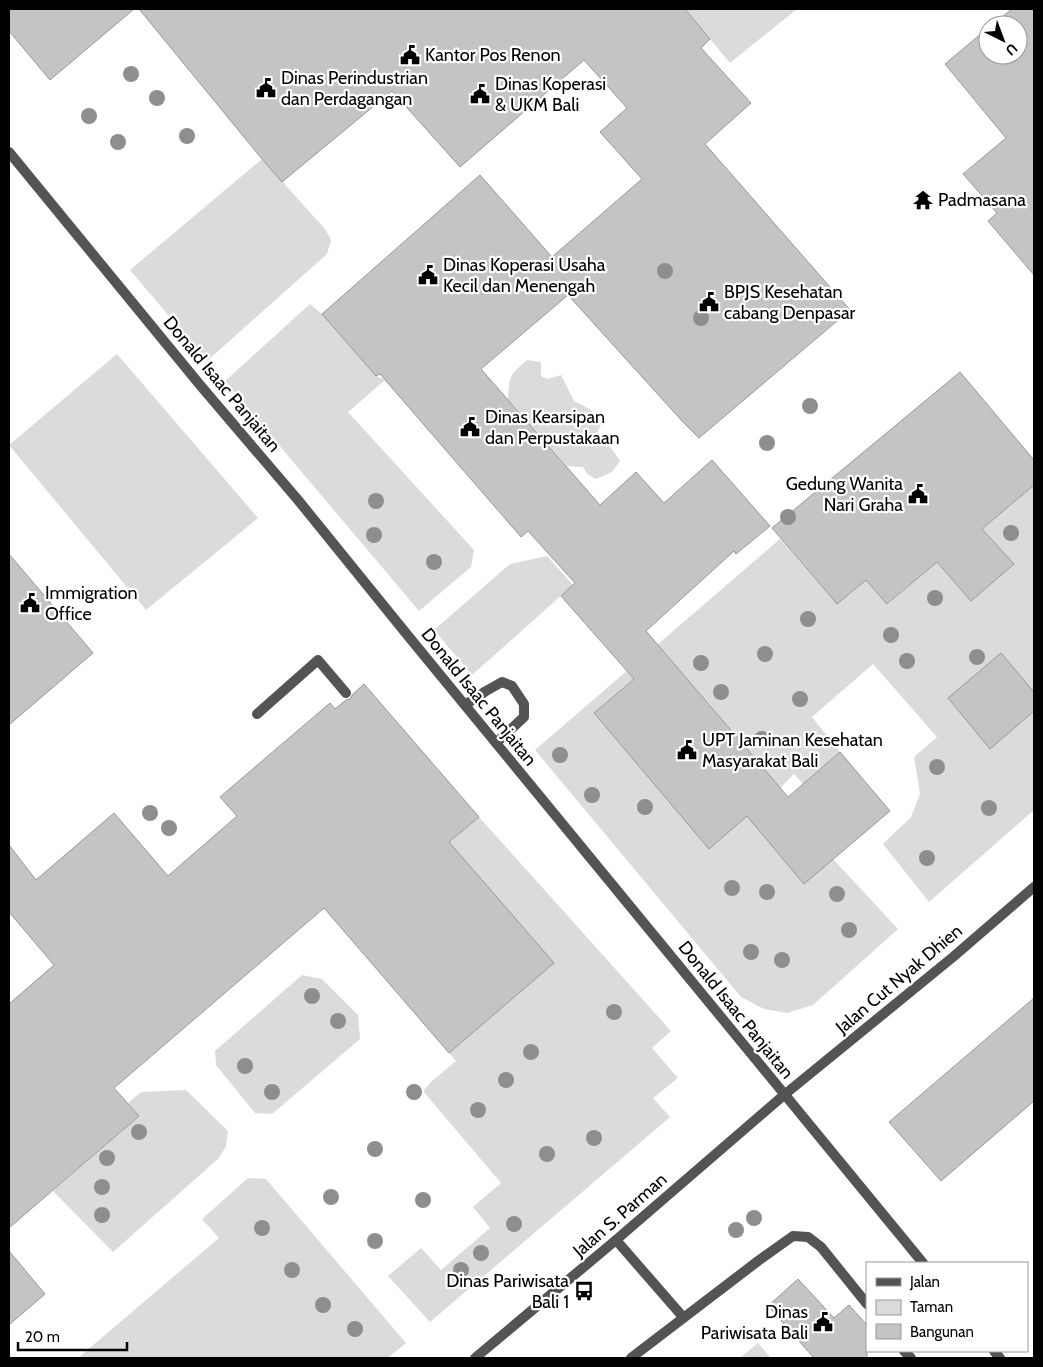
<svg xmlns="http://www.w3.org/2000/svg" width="1043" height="1367" font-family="Cabin,sans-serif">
	<rect width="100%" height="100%" fill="#fff"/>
	<g fill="#dbdbdb">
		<path d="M685 9H797L730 63Z"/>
		<path d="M262 159 325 229 331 240 327 254 207 361 130 270Z"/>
		<path d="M310 304 322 314 376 376 385 380 348 412 474 550 471 567 419 611 225 381Z"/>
		<path d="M117 354 258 518 146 610 9 445Z"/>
		<path d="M527 360 541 362V376L547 379 561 375 574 401 591 410 601 424 595 439 609 445 620 461 612 472 596 479 587 474 583 467 567 466 508 399C509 376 510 375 527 360Z"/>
		<path d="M1034 485V810L929 902 883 844 911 817 920 794 914 757 937 737 873 664 812 717 840 752 803 784 794 774 780 788 664 652 594 713 709 848 747 816 833 859 898 929 813 1005 787 1013 764 1009 741 997 535 750 780 539 837 604 866 580 888 604 937 562 971 601 982 529Z"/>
		<path d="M547 556 573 585 472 675 434 630 510 564Z"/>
		<path d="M479 817 671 1031 652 1048 678 1078 653 1098 670 1117 430 1322 388 1276 421 1248 441 1270 490 1228 473 1207 501 1183 423 1091 431 1082 456 1061 449 1053 553 963 449 842Z"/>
		<path d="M302 975 322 979 358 1015 360 1039 272 1114 255 1113 216 1065 215 1051Z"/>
		<path d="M186 1090 228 1131 226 1146 219 1158 113 1252 53 1191 139 1116 128 1103 141 1092Z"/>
		<path d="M248 1178 266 1179 406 1343 388 1358H78L219 1238 202 1219Z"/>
		<path d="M758 1343 771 1358H740Z"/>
	</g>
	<g fill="#c4c4c4" stroke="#989898">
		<path d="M9 9H134L50 80 9 31Z"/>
		<path d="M139 9H685L710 39 701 48 751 103 705 144 850 310 699 438 682 421 568 295 481 369 600 505 636 472 664 503 712 460 770 526 736 554 734 551 646 631 788 797 840 752 890 811 804 884 747 816 709 849 594 713 634 679 561 596 575 583 528 531 521 537 380 374 376 376 322 314 480 175 552 257 642 179 600 132 627 108 584 60 460 167 392 91 282 182 262 159Z"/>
		<path d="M1012 9H1034V275L988 221 997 213 963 174 1006 138 945 64 988 28V55H1018V25H992Z"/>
		<path d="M960 372 1034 460V485L982 529 1014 564 971 601 937 562 887 604 866 580 837 604 772 528Z"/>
		<path d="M9 554 93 653 9 725Z"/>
		<path d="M1001 653 1034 692V711L990 749 948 698Z"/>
		<path d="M364 684 479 817 449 842 554 963 449 1053 324 908 114 1088 139 1116 9 1228V1004L54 965 9 912V845L36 880 114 813 168 876 237 816 220 797 330 703 335 709 346 700 350 699 353 694Z"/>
		<path d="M1034 998V1101L941 1181 889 1122Z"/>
		<path d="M9 1251 45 1294 9 1325Z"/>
		<path d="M798 1279 834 1318 849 1305 867 1325V1358H814L768 1306Z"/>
	</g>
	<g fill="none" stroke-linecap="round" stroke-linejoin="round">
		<g stroke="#545454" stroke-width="10">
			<path d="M465 705 486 691 502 682 512 686 524 704V717L496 743"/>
			<path d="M257 714 318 660 346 693"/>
			<path d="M616 1240 683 1317"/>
			<path d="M904 1351 911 1358"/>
			<path d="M631 1358 758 1261 793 1236 808 1237 821 1247 867 1304"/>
		</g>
		<path stroke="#545454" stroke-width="10" d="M475 1358 616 1240 784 1095 953 957 1034 887"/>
		<g stroke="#545454" stroke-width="10">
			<path d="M9 152 200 385 298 500 409 637 923 1263"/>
			<path d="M994 1351 1000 1358"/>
		</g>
	</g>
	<g fill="#8e8e8e">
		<circle cx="131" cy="74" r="8"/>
		<circle cx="157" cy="98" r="8"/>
		<circle cx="89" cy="116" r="8"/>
		<circle cx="187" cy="136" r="8"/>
		<circle cx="118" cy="142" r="8"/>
		<circle cx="665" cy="271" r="8"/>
		<circle cx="701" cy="318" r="8"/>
		<circle cx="810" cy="406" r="8"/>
		<circle cx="767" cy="443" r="8"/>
		<circle cx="376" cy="501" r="8"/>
		<circle cx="788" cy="517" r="8"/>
		<circle cx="1011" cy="533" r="8"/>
		<circle cx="374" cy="535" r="8"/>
		<circle cx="434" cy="562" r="8"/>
		<circle cx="935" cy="598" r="8"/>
		<circle cx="808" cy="619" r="8"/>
		<circle cx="891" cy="635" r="8"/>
		<circle cx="765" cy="654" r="8"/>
		<circle cx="977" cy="657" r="8"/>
		<circle cx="907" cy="661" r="8"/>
		<circle cx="701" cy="663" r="8"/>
		<circle cx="721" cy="692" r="8"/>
		<circle cx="800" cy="699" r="8"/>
		<circle cx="762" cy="739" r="8"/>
		<circle cx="560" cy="755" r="8"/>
		<circle cx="937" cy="767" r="8"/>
		<circle cx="592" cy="795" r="8"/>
		<circle cx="645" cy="807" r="8"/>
		<circle cx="989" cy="808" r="8"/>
		<circle cx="150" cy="813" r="8"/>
		<circle cx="169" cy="828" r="8"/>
		<circle cx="927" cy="858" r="8"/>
		<circle cx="732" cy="888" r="8"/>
		<circle cx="767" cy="892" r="8"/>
		<circle cx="837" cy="894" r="8"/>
		<circle cx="849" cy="930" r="8"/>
		<circle cx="751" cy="952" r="8"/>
		<circle cx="782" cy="960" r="8"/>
		<circle cx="312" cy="996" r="8"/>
		<circle cx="614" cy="1012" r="8"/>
		<circle cx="338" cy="1021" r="8"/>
		<circle cx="531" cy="1052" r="8"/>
		<circle cx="245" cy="1066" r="8"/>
		<circle cx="506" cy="1080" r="8"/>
		<circle cx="272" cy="1092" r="8"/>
		<circle cx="414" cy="1092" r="8"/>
		<circle cx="478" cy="1110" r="8"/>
		<circle cx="139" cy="1132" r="8"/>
		<circle cx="594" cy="1138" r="8"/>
		<circle cx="375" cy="1149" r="8"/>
		<circle cx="547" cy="1154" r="8"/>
		<circle cx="107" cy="1158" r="8"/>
		<circle cx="102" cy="1187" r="8"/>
		<circle cx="331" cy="1197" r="8"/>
		<circle cx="423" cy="1200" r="8"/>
		<circle cx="102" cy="1215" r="8"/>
		<circle cx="754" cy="1218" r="8"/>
		<circle cx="514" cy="1224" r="8"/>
		<circle cx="262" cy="1228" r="8"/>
		<circle cx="736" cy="1230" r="8"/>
		<circle cx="375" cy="1241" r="8"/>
		<circle cx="481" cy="1253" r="8"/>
		<circle cx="292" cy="1270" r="8"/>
		<circle cx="461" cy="1270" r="8"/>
		<circle cx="323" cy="1305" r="8"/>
		<circle cx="355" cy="1329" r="8"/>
	</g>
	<defs>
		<symbol id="civic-bare" viewBox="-9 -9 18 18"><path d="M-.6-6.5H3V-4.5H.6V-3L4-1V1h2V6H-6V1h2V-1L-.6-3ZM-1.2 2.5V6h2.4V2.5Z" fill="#000" stroke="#fff" stroke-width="2.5" paint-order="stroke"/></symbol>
		<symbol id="temple-bare" viewBox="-9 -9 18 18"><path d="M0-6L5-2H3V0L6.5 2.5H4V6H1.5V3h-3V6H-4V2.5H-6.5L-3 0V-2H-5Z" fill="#000" stroke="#fff" stroke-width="2.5" paint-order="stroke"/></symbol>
		<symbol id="bus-bare" viewBox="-9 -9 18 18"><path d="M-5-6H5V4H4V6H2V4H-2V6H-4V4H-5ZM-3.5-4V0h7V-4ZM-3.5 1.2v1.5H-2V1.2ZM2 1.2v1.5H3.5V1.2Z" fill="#000" stroke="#fff" stroke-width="2.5" paint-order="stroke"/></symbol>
	</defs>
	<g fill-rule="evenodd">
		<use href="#civic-bare" x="396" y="41" width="28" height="28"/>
		<use href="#civic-bare" x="252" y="74" width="28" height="28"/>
		<use href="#civic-bare" x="466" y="80" width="28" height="28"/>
		<use href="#temple-bare" x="909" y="186" width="28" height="28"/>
		<use href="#civic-bare" x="414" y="261" width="28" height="28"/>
		<use href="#civic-bare" x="695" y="288" width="28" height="28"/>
		<use href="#civic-bare" x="456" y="413" width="28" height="28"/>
		<use href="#civic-bare" x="904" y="480" width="28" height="28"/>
		<use href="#civic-bare" x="16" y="589" width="28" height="28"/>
		<use href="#civic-bare" x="673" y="736" width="28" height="28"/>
		<use href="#bus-bare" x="570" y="1277" width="28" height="28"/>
		<use href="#civic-bare" x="809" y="1308" width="28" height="28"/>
	</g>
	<g text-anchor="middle" stroke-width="4.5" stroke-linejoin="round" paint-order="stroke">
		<g font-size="18" fill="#000" stroke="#fff" text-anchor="start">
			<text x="425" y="61">Kantor Pos Renon</text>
			<text x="281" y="84">Dinas Perindustrian<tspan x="281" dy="21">dan Perdagangan</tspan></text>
			<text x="495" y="90">Dinas Koperasi<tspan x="495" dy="21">&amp; UKM Bali</tspan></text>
			<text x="938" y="206">Padmasana</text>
			<text x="443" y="271">Dinas Koperasi Usaha<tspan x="443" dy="21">Kecil dan Menengah</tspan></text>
			<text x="724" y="298">BPJS Kesehatan<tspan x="724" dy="21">cabang Denpasar</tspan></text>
			<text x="485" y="423">Dinas Kearsipan<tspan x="485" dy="21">dan Perpustakaan</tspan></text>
			<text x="903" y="490" text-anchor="end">Gedung Wanita<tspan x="903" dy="21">Nari Graha</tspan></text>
			<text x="45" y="599">Immigration<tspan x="45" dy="21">Office</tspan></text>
			<text x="702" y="746">UPT Jaminan Kesehatan<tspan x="702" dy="21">Masyarakat Bali</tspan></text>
			<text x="569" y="1287" text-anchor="end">Dinas Pariwisata<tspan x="569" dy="21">Bali 1</tspan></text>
			<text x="808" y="1318" text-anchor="end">Dinas<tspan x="808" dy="21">Pariwisata Bali</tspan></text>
		</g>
		<g font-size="18" fill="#000" stroke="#fff">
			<text transform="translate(222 384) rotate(50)" y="6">Donald Isaac Panjaitan</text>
			<text transform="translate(479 697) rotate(51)" y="6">Donald Isaac Panjaitan</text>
			<text transform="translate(899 979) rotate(-40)" y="6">Jalan Cut Nyak Dhien</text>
			<text transform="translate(736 1010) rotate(51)" y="6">Donald Isaac Panjaitan</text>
			<text transform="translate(620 1215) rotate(-41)" y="6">Jalan S. Parman</text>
		</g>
	</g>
	<rect width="1043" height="1367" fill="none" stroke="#000000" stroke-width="20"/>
	<rect x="866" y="1262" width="162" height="90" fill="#ffffff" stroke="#999999"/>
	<rect x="876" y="1278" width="25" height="8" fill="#545454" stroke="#999999"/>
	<text x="910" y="1287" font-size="15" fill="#000000">Jalan</text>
	<rect x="876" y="1300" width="25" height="15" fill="#dbdbdb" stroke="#999999"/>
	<text x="910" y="1312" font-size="15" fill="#000000">Taman</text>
	<rect x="876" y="1324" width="25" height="15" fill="#c4c4c4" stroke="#999999"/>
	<text x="910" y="1337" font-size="15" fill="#000000">Bangunan</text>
	<g transform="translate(1003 40) rotate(138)"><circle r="24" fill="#ffffff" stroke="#999999"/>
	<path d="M0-4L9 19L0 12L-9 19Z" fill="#000000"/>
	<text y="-8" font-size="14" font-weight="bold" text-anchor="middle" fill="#000000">U</text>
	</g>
	<path d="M18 1342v8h109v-8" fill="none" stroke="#000000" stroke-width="2.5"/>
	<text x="25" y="1342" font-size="15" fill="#000000" stroke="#ffffff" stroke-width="4" paint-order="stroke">20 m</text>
</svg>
